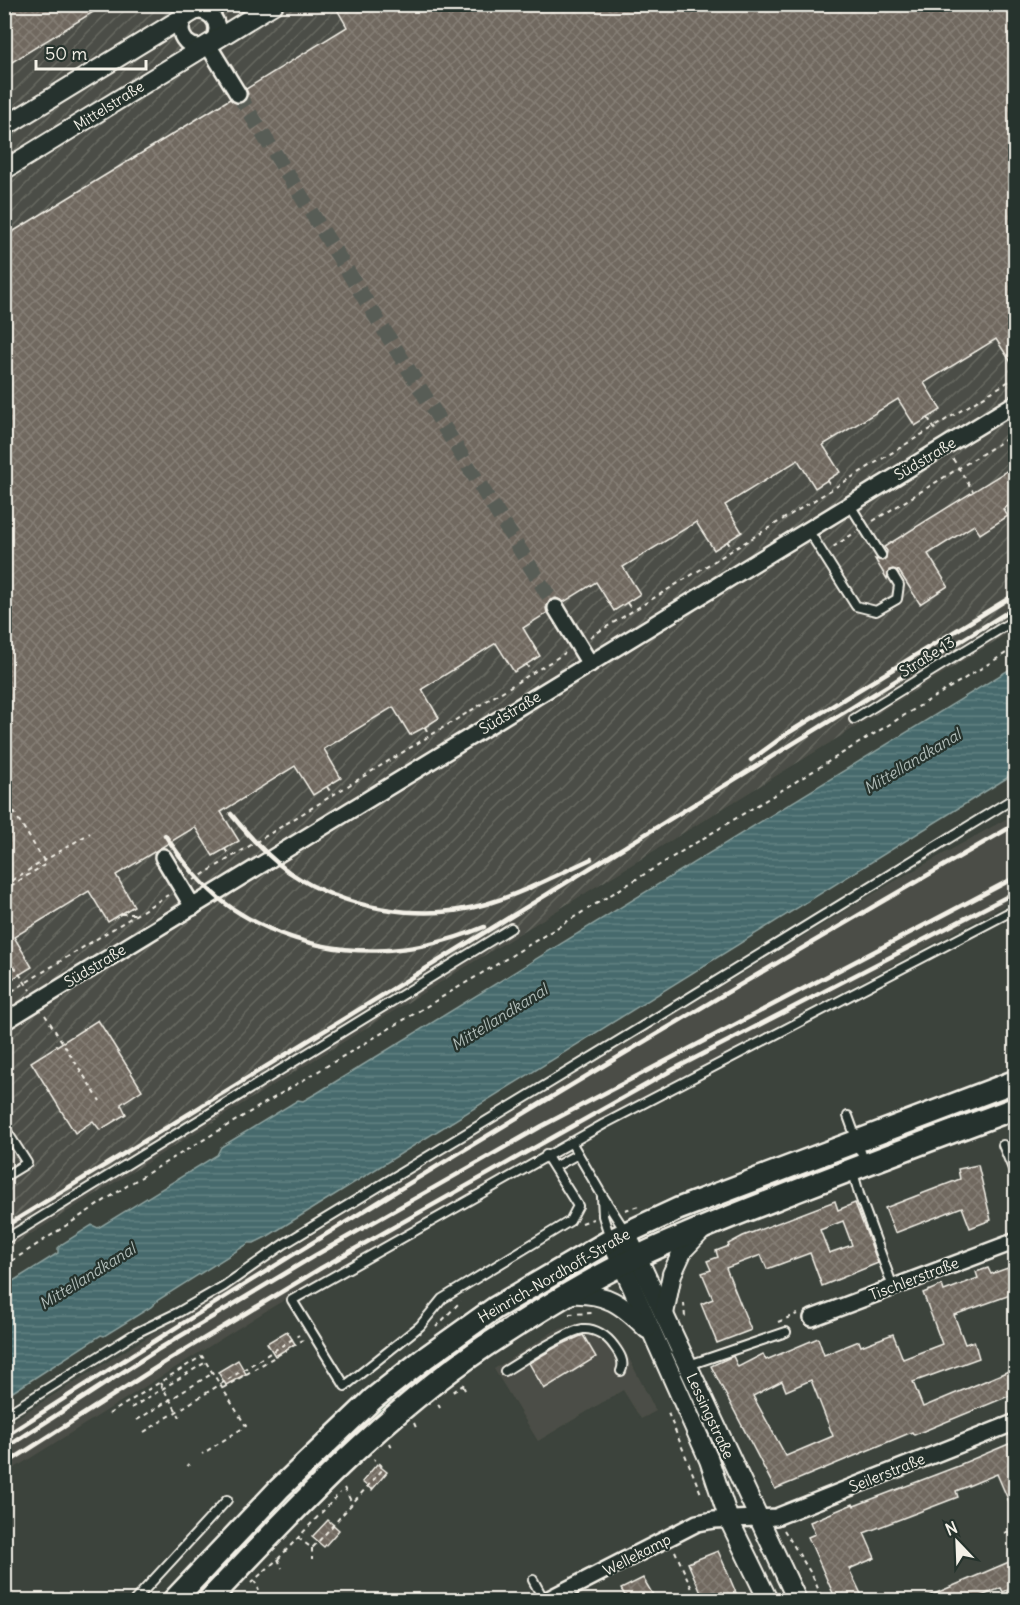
<svg xmlns="http://www.w3.org/2000/svg" width="1020" height="1605" font-family="Delius,sans-serif">
	<defs>
		<pattern id="industrial-furrows" width="10" height="10" patternUnits="userSpaceOnUse" patternTransform="scale(1.5)"><rect width="10" height="10" fill="#4c4e46"/><path d="M-1 1l2-2M0 10L10 0M9 11l2-2" fill="none" stroke="#666861"/></pattern>
		<pattern id="grass-tufts" width="24" height="20" patternUnits="userSpaceOnUse" patternTransform="scale(1.5)"><rect width="24" height="20" fill="#4e705b"/><path d="M3 7l-1-3M5 7V3M7 7l1-3M15 17l-1-3M17 17v-4M19 17l1-3" fill="none" stroke="#688573"/></pattern>
		<pattern id="water-rules" width="6" height="5" patternUnits="userSpaceOnUse" patternTransform="scale(1.5)"><rect width="6" height="5" fill="#476b6d"/><path d="M0 2.5h6" fill="none" stroke="#628182"/></pattern>
		<pattern id="building-cross-hatch" width="8" height="8" patternUnits="userSpaceOnUse" patternTransform="scale(1.5)"><rect width="8" height="8" fill="#70685f"/><path d="M0 0l8 8M0 8l8-8" fill="none" stroke="#857e76"/></pattern>
	</defs>
	<rect width="100%" height="100%" fill="#3c433c"/>
	<filter id="ink" filterUnits="userSpaceOnUse"><feTurbulence type="fractalNoise" baseFrequency=".0167" numOctaves="2"/><feDisplacementMap in="SourceGraphic" scale="12" xChannelSelector="R" yChannelSelector="G"/><feConvolveMatrix kernelMatrix="1 2 1 2 8 2 1 2 1" color-interpolation-filters="sRGB"/></filter>
	<g filter="url(#ink)">
		<g fill="#4c4e46">
			<path d="M1015 814V900L550 1147 274 1306 5 1474V1425L406 1177 893 882Z"/>
			<path d="M581 1323 591 1324 603 1328 621 1343 656 1411 641 1419 623 1390 538 1441 494 1369 556 1330Z"/>
		</g>
		<path fill="url(#industrial-furrows)" d="M5 5H1015V629L5 1250Z"/>
		<g fill="url(#grass-tufts)" stroke="#a1b0a2" stroke-width="1.5">
			<path d="M1015 1088V1093L958 1121 890 1146 878 1148 877 1145 888 1137Z"/>
			<path d="M843 1154 845 1158 817 1168 780 1188 684 1226 683 1223 757 1193 806 1168Z"/>
			<path d="M517 1307 484 1328 291 1501 199 1600H185L345 1434 482 1326Z"/>
		</g>
		<path fill="url(#water-rules)" stroke="#8ca19e" stroke-width="1.5" d="M1015 666V773L268 1236 254 1243H249L158 1300 151 1307 104 1336 101 1335 5 1397V1286L58 1253V1248L62 1244 92 1225 98 1228 217 1155 221 1147 298 1100 303 1101 317 1093Z"/>
		<g fill="url(#building-cross-hatch)" stroke="#f4f1e8" stroke-width="1.5" fill-rule="evenodd">
			<path d="M4 4H106L4 67Z"/>
			<path d="M334 4H1016V370L996 339 924 383 941 410 915 426 898 399 823 445 840 472 815 488 798 460 725 505 742 532 714 550 696 522 623 567 640 594 614 611 596 582 564 602 556 598 550 600 546 608 547 613 523 628 540 656 514 672 496 643 422 689 439 718 425 727 410 735 393 707 324 749 341 778 313 795 295 766 221 812 239 841 225 849 213 856 195 827 116 875 134 906 108 922 89 891 14 937 32 967 4 984V237L230 99 238 104 244 102 248 94 246 89 347 27Z"/>
			<path d="M1016 465V501L1003 509 1008 516 980 534 974 525 928 554 948 586 920 604 899 571 893 569 889 570 887 579 875 559 882 561 886 558 887 551 884 547Z"/>
			<path d="M98 1020 142 1090 121 1104 126 1114 100 1130 93 1121 75 1133 31 1062Z"/>
			<path d="M978 1165 991 1220 970 1228 962 1207 895 1233 885 1208 960 1179 958 1169Z"/>
			<path d="M835 1201 838 1210 855 1203 878 1263 822 1286 810 1253 767 1269 761 1255 726 1268 751 1330 717 1343 701 1304 713 1299 702 1273 711 1270 707 1261 718 1257 716 1251 729 1246 728 1244 743 1236ZM843 1221 852 1245 829 1253 820 1230Z"/>
			<path d="M1016 1265V1293L954 1315 965 1344 974 1341 979 1358 913 1382 923 1407 1016 1368V1393L914 1435 912 1432 775 1489 711 1366 733 1356 738 1367 763 1354 766 1360 818 1338 824 1355 859 1341 861 1346 893 1334 903 1359 942 1344 923 1293 942 1285 944 1291 978 1278 976 1272 988 1268 991 1274ZM811 1380 833 1436 786 1456 753 1396 782 1381 786 1391Z"/>
			<path d="M287 1331 295 1344 275 1356 267 1343Z"/>
			<path d="M583 1335 596 1357 544 1389 529 1363 558 1346Z"/>
			<path d="M238 1360 246 1374 226 1385 218 1372Z"/>
			<path d="M1016 1441V1518L997 1474 956 1491 958 1497 864 1533 875 1558 849 1569 864 1600H836L808 1537 815 1534 810 1522 853 1504 854 1506 961 1465V1464Z"/>
			<path d="M377 1464 387 1472 372 1490 362 1482Z"/>
			<path d="M328 1520 339 1530 324 1547 312 1537Z"/>
			<path d="M718 1551 723 1562 739 1600H725L722 1592 704 1600 688 1563Z"/>
			<path d="M1016 1559V1587L1003 1592 1001 1588 972 1600H920Z"/>
			<path d="M643 1578 656 1600H628L621 1589Z"/>
		</g>
		<g fill="none" stroke-linecap="round" stroke-linejoin="round">
			<path stroke="#585d56" stroke-width="15" stroke-dasharray="15 8" stroke-linecap="butt" d="M238 94 556 608"/>
			<defs>
				<g id="service">
					<path d="M850 505 881 555"/>
					<path d="M808 530 856 606 876 611 897 599 899 585 893 575"/>
					<path d="M854 719 1016 619"/>
					<path d="M848 1116 865 1163"/>
					<path d="M4 1127 27 1163 4 1177"/>
					<path d="M571 1142 602 1195 625 1231"/>
					<path d="M1003 1145 1016 1176"/>
					<path d="M546 1155 578 1206 570 1221 442 1299 420 1326 345 1386 292 1300 604 1124 1006 914 1016 912"/>
					<path d="M554 1167 578 1154"/>
					<path d="M853 1172 859 1194 893 1287"/>
					<path d="M602 1197 603 1216 610 1238"/>
					<path d="M4 1240 511 928"/>
					<path d="M689 1365 786 1332"/>
					<path d="M505 1371C521 1361 567 1331 583 1329 595 1328 607 1336 614 1346 620 1354 625 1362 621 1371"/>
					<path d="M4 1416 136 1333 179 1312 224 1286 284 1244 671 1009 1016 797"/>
					<path d="M533 1580 544 1600"/>
					<path d="M135 1600 227 1500"/>
				</g>
				<g id="minor">
					<circle cx="199" cy="29" r="18"/>
					<path d="M208 45 238 94"/>
					<path d="M556 608 590 664"/>
					<path d="M163 857 193 907"/>
					<path d="M4 1022 1016 403"/>
					<path d="M812 1318 1016 1241"/>
					<path d="M547 1600 697 1523 714 1520 776 1517 1016 1422"/>
				</g>
				<g id="tertiary">
					<path d="M4 127 205 4"/>
					<path d="M4 170 274 4"/>
					<path d="M626 1233 797 1600"/>
					<path d="M611 1240 709 1460 729 1520 768 1600"/>
					<path d="M569 1294C606 1292 622 1304 647 1329"/>
					<path d="M664 1314 672 1274 683 1250 704 1228"/>
				</g>
				<g id="secondary">
					<path d="M174 1600 279 1489 373 1399 425 1358 495 1308 611 1240 678 1209 1016 1081"/>
					<path d="M209 1600C295 1509 380 1417 485 1346 534 1314 586 1281 639 1256 691 1231 745 1211 799 1190 871 1162 943 1135 1016 1108"/>
				</g>
			</defs>
			<use href="#service" stroke="#f4f1e8" stroke-width="12"/>
			<use href="#minor" stroke="#f4f1e8" stroke-width="20"/>
			<use href="#tertiary" stroke="#f4f1e8" stroke-width="22"/>
			<use href="#secondary" stroke="#f4f1e8" stroke-width="26"/>
			<g stroke="#f4f1e8" stroke-width="2" stroke-dasharray="4.5 4.5" stroke-linecap="butt">
				<path d="M928 418 937 433"/>
				<path d="M953 459 973 491"/>
				<path d="M827 480 832 487"/>
				<path d="M873 521 1016 433"/>
				<path d="M727 541 732 549"/>
				<path d="M833 547 856 532"/>
				<path d="M627 603 632 610"/>
				<path d="M590 637 1016 377"/>
				<path d="M526 664 531 672"/>
				<path d="M425 727 429 735"/>
				<path d="M327 787 332 794"/>
				<path d="M4 796 46 864 4 890"/>
				<path d="M225 849 230 857"/>
				<path d="M194 880 565 653"/>
				<path d="M4 885 90 833"/>
				<path d="M121 914H136"/>
				<path d="M4 951 30 990"/>
				<path d="M4 996 168 895"/>
				<path d="M45 1015 100 1101"/>
				<path d="M625 1210 642 1205"/>
				<path d="M582 1223 593 1219"/>
				<path d="M4 1266 133 1182 514 954 1016 647"/>
				<path d="M684 1303 685 1318"/>
				<path d="M569 1314 593 1313"/>
				<path d="M778 1322 797 1314"/>
				<path d="M436 1327 461 1301"/>
				<path d="M160 1383 180 1417"/>
				<path d="M463 1386 466 1392"/>
				<path d="M223 1388 303 1340"/>
				<path d="M453 1392 466 1383"/>
				<path d="M438 1404 441 1410"/>
				<path d="M131 1408 206 1362"/>
				<path d="M668 1413 702 1496"/>
				<path d="M109 1414 202 1356 246 1426 202 1454"/>
				<path d="M137 1420 213 1373"/>
				<path d="M414 1423 417 1430"/>
				<path d="M144 1432 299 1335"/>
				<path d="M390 1443 393 1450"/>
				<path d="M187 1464 189 1466"/>
				<path d="M344 1488 351 1501"/>
				<path d="M784 1530 812 1575 823 1600"/>
				<path d="M1004 1533 1016 1529"/>
				<path d="M298 1538 312 1548 318 1542 383 1469 381 1465 374 1459"/>
				<path d="M312 1548V1559"/>
				<path d="M675 1551 697 1600"/>
				<path d="M278 1559 282 1568"/>
				<path d="M254 1580 259 1590"/>
				<path d="M251 1583 278 1559 340 1493"/>
				<path d="M717 1600H719"/>
			</g>
			<use href="#service" stroke="#26332d" stroke-width="8"/>
			<use href="#minor" stroke="#26332d" stroke-width="15"/>
			<use href="#tertiary" stroke="#26332d" stroke-width="18"/>
			<use href="#secondary" stroke="#26332d" stroke-width="21"/>
			<g stroke="#f4f1e8" stroke-width="4.5">
				<path d="M751 760 788 733 1016 594"/>
				<path d="M231 814C248 835 267 856 289 872 344 909 422 923 486 904 523 893 557 875 591 859"/>
				<path d="M165 835C179 856 193 875 212 892 228 908 250 920 270 929 340 960 414 956 484 927"/>
				<path d="M4 1227 1016 607"/>
				<path d="M4 1437C336 1223 674 1021 1016 824"/>
				<path d="M4 1449 157 1350 314 1256 542 1126 1016 877"/>
				<path d="M4 1465 165 1362 321 1268 674 1069 1016 892"/>
			</g>
		</g>
	</g>
	<g text-anchor="middle" stroke-width="4.5" stroke-linejoin="round" paint-order="stroke">
		<g font-size="15" fill="#f4f1e8" stroke="#26332d">
			<text transform="translate(109 106) rotate(-32)" y="5">Mittelstraße</text>
			<text transform="translate(925 459) rotate(-31)" y="5">Südstraße</text>
			<text transform="translate(927 657) rotate(-32)" y="5">Straße 13</text>
			<text transform="translate(510 713) rotate(-31)" y="5">Südstraße</text>
			<text transform="translate(95 966) rotate(-31)" y="5">Südstraße</text>
			<text transform="translate(554 1276) rotate(-30)" y="5">Heinrich-Nordhoff-Straße</text>
			<text transform="translate(914 1279) rotate(-21)" y="5">Tischlerstraße</text>
			<text transform="translate(710 1416) rotate(65)" y="5">Lessingstraße</text>
			<text transform="translate(887 1473) rotate(-22)" y="5">Seilerstraße</text>
			<text transform="translate(637 1555) rotate(-27)" y="5">Wellekamp</text>
		</g>
		<g font-size="16" font-style="italic" fill="#afbbb7" stroke="#26332d">
			<text transform="translate(912 761) rotate(-31)" y="6">Mittellandkanal</text>
			<text transform="translate(499 1017) rotate(-32)" y="6">Mittellandkanal</text>
			<text transform="translate(87 1276) rotate(-32)" y="6">Mittellandkanal</text>
		</g>
	</g>
	<rect width="1020" height="1605" fill="none" stroke="#26332d" stroke-width="24"/>
	<rect x="12" y="12" width="996" height="1581" fill="none" stroke="#f4f1e8" stroke-width="2" filter="url(#ink)"/>
	<g transform="translate(957 1542) rotate(337)" stroke="#26332d" stroke-width="4.5" paint-order="stroke">
	<path d="M0-4.5L10 22L0 15L-10 22Z" fill="#f4f1e8"/>
	<text y="-9" font-size="16" font-weight="bold" text-anchor="middle" fill="#f4f1e8">N</text>
	</g>
	<path d="M36 60v9h110v-9" fill="none" stroke="#f4f1e8" stroke-width="3"/>
	<text x="45" y="60" font-size="18" fill="#f4f1e8" stroke="#26332d" stroke-width="4.5" paint-order="stroke">50 m</text>
</svg>
